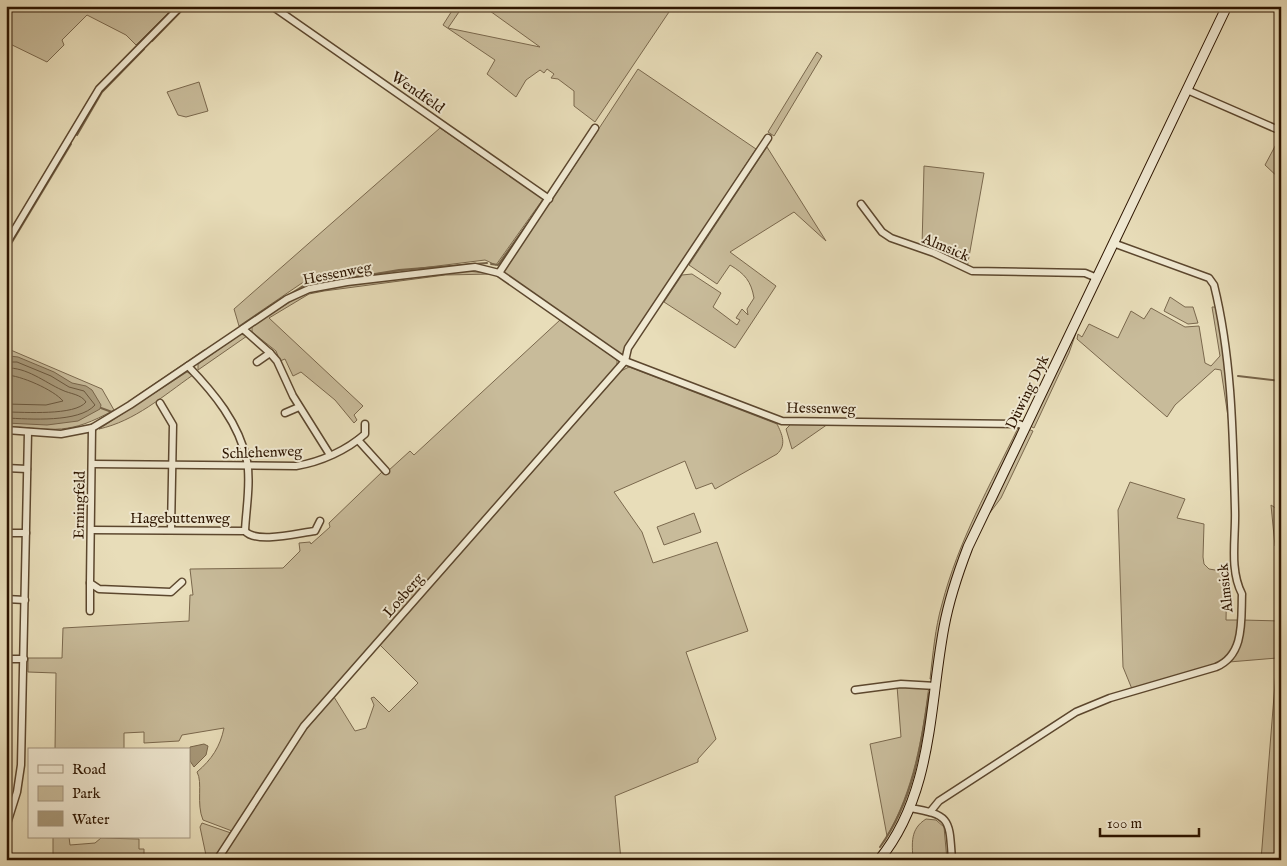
<svg xmlns="http://www.w3.org/2000/svg" width="1287" height="866" font-family="'IM FELL English',serif">
	<rect width="100%" height="100%" fill="#e8ddb9"/>
	<filter id="stains"><feTurbulence type="fractalNoise" baseFrequency=".004" numOctaves="4"/><feColorMatrix values="0 0 0 0 .2 0 0 0 0 .09 0 0 0 0 .02 0 0 0 .5 -.17"/></filter>
	<radialGradient id="worn" r=".72"><stop offset=".6" stop-color="#630" stop-opacity="0"/><stop offset="1" stop-color="#630" stop-opacity=".3"/></radialGradient>
	<g fill="#c8bb9a" stroke="#7a684d">
		<path d="M6 6H175L136 45 126 35 87 15 62 40 64 45 47 62 6 42Z"/>
		<path d="M455 6H463L448 28 540 47 483 6H673L595 122 574 106V91L558 79 551 78 554 74 547 69 544 73 540 70 526 80 516 97 487 74 495 60 443 25Z"/>
		<path d="M817 52 822 56 774 136 768 132Z"/>
		<path d="M638 69 756 149 623 352 625 354H621L504 273 503 269 552 200Z"/>
		<path d="M199 82 208 111 186 117 178 115 167 92Z"/>
		<path d="M440 128 543 199 496 265 485 260 302 283 239 326 234 309Z"/>
		<path d="M1281 135V180L1265 165Z"/>
		<path d="M767 147 826 241 794 212 730 252 776 286 735 348 664 302 682 275 692 274 721 293 713 307 737 325 740 320 736 318 742 309 748 315 747 309 754 298C751 281 745 274 730 265L717 284 689 265Z"/>
		<path d="M924 166 984 173 967 268 922 247Z"/>
		<path d="M469 271 492 274 445 275 324 291 309 294 269 318 363 406 354 415 357 420 354 423 335 400 301 372 293 376 285 359 280 361 276 351 252 332V326L304 293 350 284Z"/>
		<path d="M1170 297 1185 307H1193L1198 323 1188 324 1164 311Z"/>
		<path d="M1212 307H1218L1225 354 1230 430 1221 370 1215 369 1175 405 1167 417 1077 339 1078 334 1082 337 1089 324 1118 338 1131 311 1144 319 1151 308 1185 327 1199 326 1205 363 1211 366 1220 356Z"/>
		<path d="M560 320 617 360V367L300 727 232 831 203 820C196 804 203 782 197 772 212 759 220 747 224 728L182 735 179 741 144 743V732L124 733V750H55L56 673 28 672V658H62L63 628 189 621 190 595H193L190 569 283 568 300 551 299 543 310 542 311 544 330 527 329 523 383 471H388L410 451 414 455Z"/>
		<path d="M1076 333 1069 353 1034 428 1030 426Z"/>
		<path d="M241 334 247 336 198 370V364Z"/>
		<path d="M6 348 102 389 114 410C69 435 55 430 6 426Z"/>
		<path d="M629 367 777 424C782 434 787 445 777 454L715 489 712 483 696 489 685 461 614 492 642 532 653 563 717 542 748 631 686 652 716 739 698 759V762L615 796 621 860H220L305 731 334 697 355 731 366 728 374 705 371 698 374 697 389 712 418 683 380 645 621 371Z"/>
		<path d="M187 372 193 375C163 396 135 421 99 429Z"/>
		<path d="M791 424H828L792 449 786 429Z"/>
		<path d="M1018 428 1020 431 963 554 933 679H930C933 654 935 628 942 604 958 542 990 485 1018 428Z"/>
		<path d="M1028 429 1033 431 1001 498 986 518Z"/>
		<path d="M1130 482 1185 499 1177 518 1204 524 1203 557 1204 564 1209 569 1227 572 1226 620H1239L1235 645 1222 663 1132 689 1123 667 1118 510Z"/>
		<path d="M1271 505 1277 509 1281 518V545L1275 546Z"/>
		<path d="M694 513 701 532 664 545 657 527Z"/>
		<path d="M1242 620 1281 621V860H1261L1277 658 1229 662Z"/>
		<path d="M897 686H929C922 739 914 789 887 836L870 744 901 737Z"/>
		<path d="M926 819 936 820 944 827 947 860H913C912 843 910 829 926 819Z"/>
		<path d="M202 823 231 833 213 860H207L200 827Z"/>
		<path d="M53 837H69L70 845 95 843 101 838 139 839V849H144V860H60L53 855Z"/>
	</g>
	<g fill="#a8997a" stroke="#776449">
		<path d="M10 356 18 357 54 372 72 383 86 386 92 390 101 405 100 409 78 421 47 425 6 423V357Z"/>
		<path d="M204 744 208 746 206 755 194 767 190 761V747Z"/>
	</g>
	<g fill="none" stroke-linecap="round" stroke-linejoin="round">
		<g stroke="#6a573d" stroke-width="1">
			<path d="M6 362H17L51 376 69 387 84 391 95 405C79 423 30 419 6 418"/>
			<path d="M6 368C27 367 44 382 62 390 70 394 81 394 86 402 75 416 24 412 6 412"/>
			<path d="M6 375C20 375 54 390 63 401L46 405 6 404"/>
		</g>
		<g stroke="#776449" stroke-width="2">
			<path d="M152 41 186 6"/>
			<path d="M77 135 102 92 144 49"/>
			<path d="M6 252 71 144"/>
			<path d="M491 264 498 265 538 209"/>
			<path d="M245 323 303 286 399 270 487 263"/>
			<path d="M1238 376 1281 381"/>
			<path d="M133 399 205 350"/>
			<path d="M101 408 112 412"/>
			<path d="M880 847C913 801 921 748 929 693"/>
		</g>
		<defs>
			<g id="street">
				<path d="M272 6 549 199"/>
				<path d="M1187 90 1281 131"/>
				<path d="M861 204 882 232 891 238 934 253 972 271 1085 273 1097 278"/>
				<path d="M6 244 99 89 181 6"/>
				<path d="M499 273 595 128"/>
				<path d="M243 329 270 353 277 361 293 396 330 455"/>
				<path d="M257 362 270 353"/>
				<path d="M188 366C214 393 239 423 247 461 251 483 246 509 245 531"/>
				<path d="M160 403 173 425 171 530"/>
				<path d="M285 413 299 407"/>
				<path d="M92 428 90 583 99 589 171 592 182 582"/>
				<path d="M6 430 61 434 92 428 130 405 287 299 309 289 347 282 475 267 499 273 625 361 782 421 1019 424 1026 427"/>
				<path d="M358 440 386 471"/>
				<path d="M93 464 296 466C321 462 347 450 365 434V424"/>
				<path d="M6 468 27 469"/>
				<path d="M92 530 245 531C256 544 298 533 315 531L320 521"/>
				<path d="M6 533H26"/>
				<path d="M6 599 25 600"/>
				<path d="M90 611V583"/>
				<path d="M6 659H24"/>
				<path d="M855 690 901 684 936 686"/>
				<path d="M910 808C952 815 949 820 952 860"/>
				<path d="M930 812 939 801 1076 712 1110 698 1216 667C1245 655 1241 620 1242 594 1229 569 1236 537 1235 510 1233 435 1232 358 1214 285L1209 278 1113 243"/>
				<path d="M6 827 17 792 21 765 28 432"/>
				<path d="M217 860 304 726 625 361 628 348 768 138"/>
			</g>
			<path id="secondary" d="M879 860C933 794 929 707 944 627 949 600 958 573 968 547L1227 6"/>
		</defs>
		<use href="#street" stroke="#5c472e" stroke-width="9"/>
		<use href="#secondary" stroke="#2d1500" stroke-width="11"/>
		<use href="#street" stroke="#f0e9d2" stroke-width="6"/>
		<use href="#secondary" stroke="#f0e9d2" stroke-width="9"/>
	</g>
	<g text-anchor="middle" stroke-width="4" stroke-linejoin="round" paint-order="stroke">
		<g font-size="15" fill="#2d1500" stroke="#f0e9d2">
			<text transform="translate(418 92) rotate(35)" y="5">Wendfeld</text>
			<text transform="translate(946 247) rotate(23)" y="5">Almsick</text>
			<text transform="translate(337 273) rotate(-11)" y="5">Hessenweg</text>
			<text transform="translate(1027 392) rotate(-64)" y="5">Düwing Dyk</text>
			<text transform="translate(821 408) rotate(1)" y="5">Hessenweg</text>
			<text transform="translate(262 452) rotate(-2)" y="5">Schlehenweg</text>
			<text transform="translate(79 505) rotate(-89)" y="5">Erningfeld</text>
			<text x="180" y="523">Hagebuttenweg</text>
			<text transform="translate(1225 588) rotate(-96)" y="5">Almsick</text>
			<text transform="translate(403 595) rotate(-49)" y="5">Losberg</text>
		</g>
	</g>
	<rect width="1287" height="866" fill="none" stroke="#e8ddb9" stroke-width="25"/>
	<rect x="8" y="8" width="1272" height="851" fill="none" stroke="#2d1500" stroke-width="2.5"/>
	<rect x="12" y="12" width="1262" height="841" fill="none" stroke="#2d1500"/>
	<rect x="28" y="748" width="162" height="90" fill="#f0e9d2" stroke="#a2947e"/>
	<rect x="38" y="765" width="25" height="8" fill="#f0e9d2" stroke="#a2947e"/>
	<text x="72" y="774" font-size="15" fill="#2d1500">Road</text>
	<rect x="38" y="786" width="25" height="15" fill="#c8bb9a" stroke="#a2947e"/>
	<text x="72" y="798" font-size="15" fill="#2d1500">Park</text>
	<rect x="38" y="811" width="25" height="15" fill="#a8997a" stroke="#a2947e"/>
	<text x="72" y="824" font-size="15" fill="#2d1500">Water</text>
	<path d="M1100 828v8h99v-8" fill="none" stroke="#2d1500" stroke-width="2.5"/>
	<text x="1107" y="828" font-size="15" fill="#2d1500" stroke="#f0e9d2" stroke-width="4" paint-order="stroke">100 m</text>
	<rect width="100%" height="100%" filter="url(#stains)"/>
	<rect width="100%" height="100%" fill="url(#worn)"/>
</svg>
